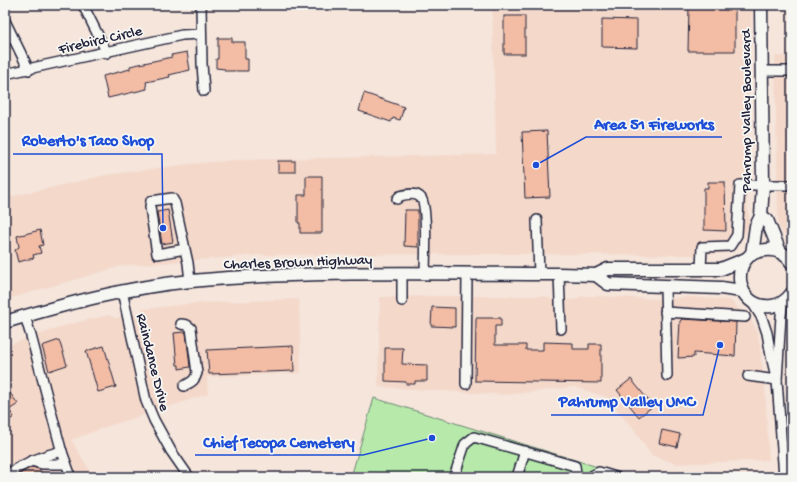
<svg xmlns="http://www.w3.org/2000/svg" width="797" height="482" font-family="'Gochi Hand',sans-serif">
	<rect width="100%" height="100%" fill="#f5e5db"/>
	<filter id="ink" filterUnits="userSpaceOnUse"><feTurbulence type="fractalNoise" baseFrequency=".025" numOctaves="2"/><feDisplacementMap in="SourceGraphic" scale="8" xChannelSelector="R" yChannelSelector="G"/><feConvolveMatrix kernelMatrix="1 2 1 2 8 2 1 2 1" color-interpolation-filters="sRGB"/></filter>
	<g filter="url(#ink)">
		<g fill="#f4d9cb">
			<path d="M492 5H752L747 168V203L750 224 741 240 724 253 692 255 511 254 259 255 122 266 5 300V198L106 175 188 164 236 160 496 154Z"/>
			<path d="M775 56H792V240L785 235 778 225Z"/>
			<path d="M435 296H545L551 299 574 300 582 296H598L658 299 690 297 730 300 751 320 758 333 765 388 769 460 677 464 651 455 634 430 606 397 574 387 506 395 378 387 380 297Z"/>
			<path d="M299 299 301 373 207 377 208 394 106 427 71 440 94 477H5V346L70 324 109 315 115 318 140 313 143 309 196 303Z"/>
		</g>
		<path fill="#b7eaaa" stroke="#6c8672" d="M374 398 630 477H351Z"/>
		<g fill="#f2bca5" stroke="#22223b">
			<path d="M689 5H735V51H688Z"/>
			<rect x="504" y="16" width="21" height="38"/>
			<path d="M602 19 637 20V48L602 47Z"/>
			<path d="M218 38H232V42H245V59H248V71H225V69L216 68V59H218Z"/>
			<path d="M187 52 190 70 169 75 170 77 146 82 147 89 108 98 103 76 130 69V66L172 57 171 55Z"/>
			<path d="M364 93 404 107 400 120 393 118 391 122 359 111Z"/>
			<path d="M547 131 550 197 525 198 522 132Z"/>
			<rect x="278" y="161" width="17" height="11"/>
			<path d="M306 176H322V233H300V223H298V195H306Z"/>
			<path d="M708 182H725L726 231 704 230V188H708Z"/>
			<path d="M168 210 173 242 162 244 157 212Z"/>
			<path d="M405 210H418V247L404 246Z"/>
			<path d="M40 230 43 245 39 246 41 253 33 255 34 258 18 262 15 250 19 247 17 236Z"/>
			<path d="M432 307 455 308V327L431 326Z"/>
			<path d="M476 318H501V326H495V345H526V350H543V342L573 343V349H589V344H601V383L475 381Z"/>
			<path d="M682 319 736 322 735 356 694 353V357L678 358 680 321Z"/>
			<path d="M184 332H186L190 367 179 369V365H177L174 333Z"/>
			<path d="M59 340 67 365 49 371 42 346Z"/>
			<path d="M104 346 116 387 98 392 86 351Z"/>
			<path d="M293 346 294 371 209 374 207 350Z"/>
			<path d="M385 348H403L402 364 427 365V381H415V384H406V382L385 381Z"/>
			<path d="M631 379 653 406 639 417 617 390Z"/>
			<path d="M10 393 18 404 9 410 14 417 5 423V397Z"/>
			<path d="M662 430 680 434 677 447 659 443Z"/>
			<path d="M32 467 39 469 42 474 37 477H14Z"/>
		</g>
		<g fill="none" stroke-linecap="round" stroke-linejoin="round">
			<defs>
				<g id="minor">
					<path d="M83 5 107 53"/>
					<path d="M201 5 202 64 204 91"/>
					<path d="M5 21 29 70"/>
					<path d="M761 71H792"/>
					<path d="M5 74 182 35 201 34"/>
					<path d="M397 199 400 196C407 194 416 192 421 198 428 206 425 262 425 274"/>
					<path d="M537 220 539 274"/>
					<path d="M185 249 157 254 150 207 151 201 172 198 175 203 188 263 190 281"/>
					<path d="M701 269 702 247 730 246 737 235 740 185H792"/>
					<path d="M402 274V301"/>
					<path d="M559 274 561 329"/>
					<path d="M665 286 667 376"/>
					<path d="M122 291 146 401 154 420 171 451 189 477"/>
					<path d="M752 302 762 318 767 333 771 356 775 373"/>
					<path d="M783 302 781 316 777 380 784 477"/>
					<path d="M665 312 745 317"/>
					<path d="M25 316 31 336 61 449 69 471 67 477"/>
					<path d="M181 324 187 325 191 328 197 373C195 381 191 382 184 386"/>
					<path d="M748 376 777 380"/>
					<path d="M466 384 467 274"/>
					<path d="M31 461 42 464H66"/>
					<path d="M5 476C23 463 41 456 62 451"/>
					<path d="M454 477 465 444 474 437 575 466 576 473 575 477"/>
					<path d="M517 477 525 451"/>
					<path d="M592 477 593 475 599 472 616 477"/>
				</g>
				<g id="major">
					<path d="M761 216 767 220 780 252"/>
					<path d="M752 254 756 226 761 216 763 184 761 5"/>
					<path d="M792 263C786 254 777 249 766 250 727 252 734 311 772 306 780 305 787 300 792 293"/>
					<path d="M596 275 608 284 721 288 742 291"/>
					<path d="M5 322C65 304 128 287 191 281 313 270 436 274 559 274L596 275 608 269H721L746 259"/>
				</g>
			</defs>
			<use href="#minor" stroke="#22223b" stroke-width="12"/>
			<use href="#major" stroke="#22223b" stroke-width="15"/>
			<use href="#minor" stroke="#f6f6f2" stroke-width="9"/>
			<use href="#major" stroke="#f6f6f2" stroke-width="12"/>
		</g>
	</g>
	<g text-anchor="middle" stroke-width="3.5" stroke-linejoin="round" paint-order="stroke">
		<g font-size="15" fill="#22223b" stroke="#f6f6f2">
			<text transform="translate(100 39) rotate(-13)" y="5">Firebird Circle</text>
			<text transform="translate(745 111) rotate(-90)" y="5">Pahrump Valley Boulevard</text>
			<text transform="translate(298 261) rotate(-2)" y="5">Charles Brown Highway</text>
			<text transform="translate(154 362) rotate(76)" y="5">Raindance Drive</text>
		</g>
	</g>
	<path fill="none" stroke="#1d4ed8" stroke-width="1.5" d="M536 165L586 137H722M163 228L162 154H13M720 345L703 415H551M432 438L363 455H195"/>
	<g fill="#1d4ed8" stroke="#f6f6f2" stroke-width="1.5">
		<circle cx="536" cy="165" r="4"/>
		<circle cx="163" cy="228" r="4"/>
		<circle cx="720" cy="345" r="4"/>
		<circle cx="432" cy="438" r="4"/>
	</g>
	<g font-size="16" text-anchor="middle" font-weight="bold" fill="#1d4ed8" stroke="#f6f6f2" stroke-width="3.5" stroke-linejoin="round" paint-order="stroke">
		<text x="654" y="129">Area 51 Fireworks</text>
		<text x="88" y="145">Roberto's Taco Shop</text>
		<text x="627" y="406">Pahrump Valley UMC</text>
		<text x="279" y="447">Chief Tecopa Cemetery</text>
	</g>
	<rect width="797" height="482" fill="none" stroke="#f6f6f2" stroke-width="20"/>
	<rect x="10" y="10" width="777" height="462" fill="none" stroke="#22223b" stroke-width="1.5" filter="url(#ink)"/>
</svg>
